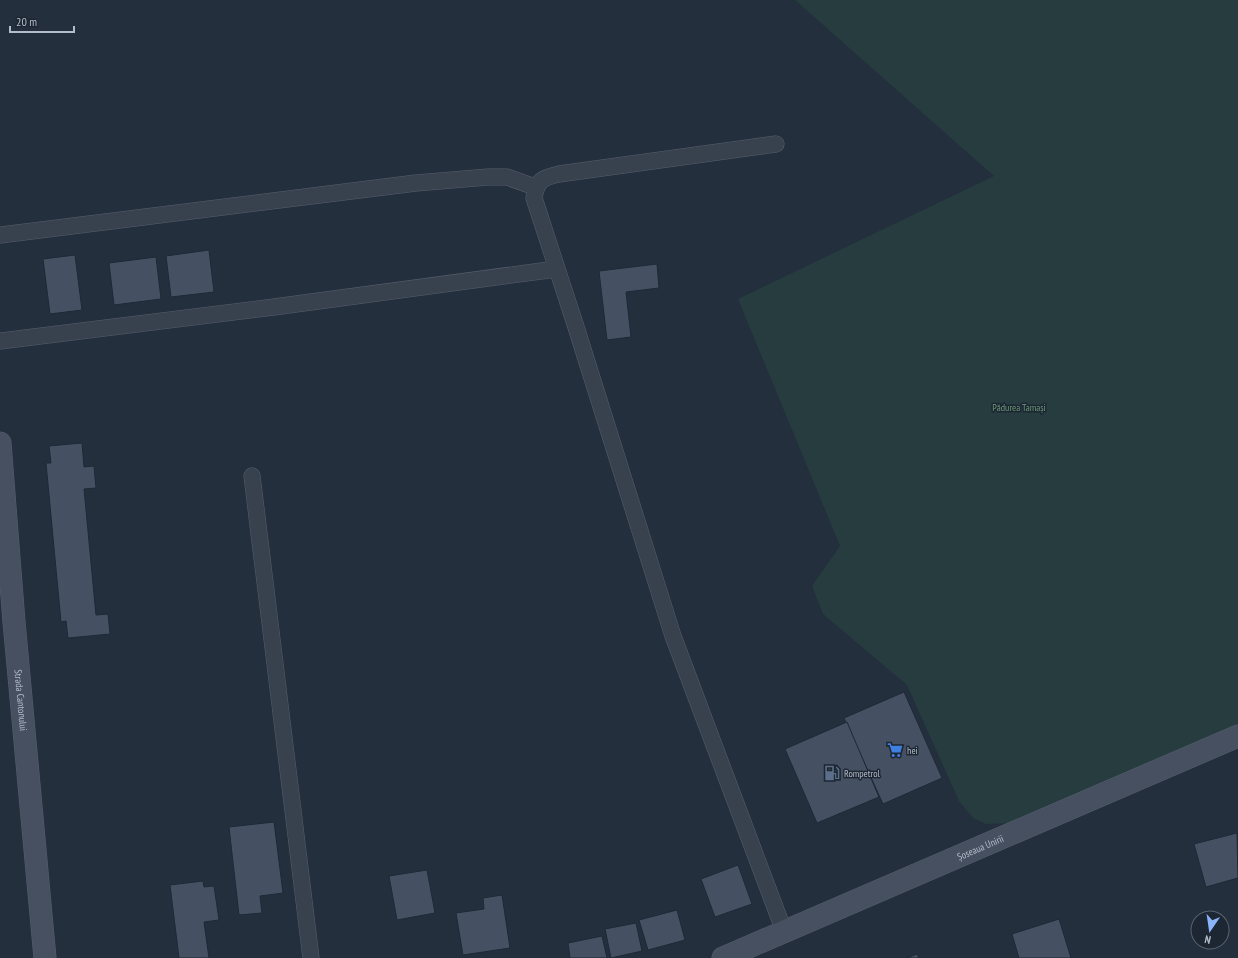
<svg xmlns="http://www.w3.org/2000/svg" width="1238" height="958" font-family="'PT Sans Narrow',sans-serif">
	<rect width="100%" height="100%" fill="#242f3e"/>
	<path fill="#263c3f" d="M795 0H1238V724L1011 823 986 824 973 818 959 801 907 685 823 614 812 586 840 546 738 299 994 176Z"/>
	<g fill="#455162" stroke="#1f2835">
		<path d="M209 250 214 292 171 297 166 256Z"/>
		<path d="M75 255 82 310 50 314 43 259Z"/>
		<path d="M156 257 161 299 114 305 109 263Z"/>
		<path d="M657 264 659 288 626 292 631 337 607 340 599 271Z"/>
		<path d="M82 443 84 467 94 466 96 488 84 489 96 615 108 614 110 634 68 638 66 621 61 622 46 463H51L49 446Z"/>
		<path d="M904 692 942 778 883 804 844 718Z"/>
		<path d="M847 722 879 797 817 823 785 749Z"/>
		<path d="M274 822 283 893 260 896 262 913 239 915 229 827Z"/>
		<path d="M1237 833 1238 878 1206 887 1194 844Z"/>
		<path d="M738 865 752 904 715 917 701 879Z"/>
		<path d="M427 870 435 913 397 920 389 876Z"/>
		<path d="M203 881 204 887 214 886 219 920 204 922 209 958H179L170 885Z"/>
		<path d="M502 895 510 948 463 955 456 913 484 909 483 898Z"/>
		<path d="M677 910 685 940 648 950 639 920Z"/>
		<path d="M1059 919 1071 958H1019L1012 934Z"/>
		<path d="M636 923 642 951 611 958 605 929Z"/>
		<path d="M602 936 607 958H570L568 943Z"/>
		<path d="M917 954 919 958H907Z"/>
	</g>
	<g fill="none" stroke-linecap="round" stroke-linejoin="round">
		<defs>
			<g id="street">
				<path d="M776 144 559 174C542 178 537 180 534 198L576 327 673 636 784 931"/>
				<path d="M0 235 416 183 488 177H507L535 187"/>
				<path d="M0 341 274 307 556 269"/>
				<path d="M252 476 311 958"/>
			</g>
			<g id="secondary">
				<path id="s1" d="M0 443 14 622 45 958"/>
				<path id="s2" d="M723 958 1238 736"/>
			</g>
		</defs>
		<use href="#street" stroke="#565f6c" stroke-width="17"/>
		<use href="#secondary" stroke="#565f6c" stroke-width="23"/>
		<use href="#street" stroke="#38414e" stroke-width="16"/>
		<use href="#secondary" stroke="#465061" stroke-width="22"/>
	</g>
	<defs>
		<symbol id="supermarket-bare" viewBox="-9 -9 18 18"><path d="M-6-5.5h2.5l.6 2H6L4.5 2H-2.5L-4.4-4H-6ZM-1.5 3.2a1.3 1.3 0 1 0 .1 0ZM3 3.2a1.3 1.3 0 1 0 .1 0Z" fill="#3f7fe0" stroke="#1d2633" stroke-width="2.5" paint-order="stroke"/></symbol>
		<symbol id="fuel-bare" viewBox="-9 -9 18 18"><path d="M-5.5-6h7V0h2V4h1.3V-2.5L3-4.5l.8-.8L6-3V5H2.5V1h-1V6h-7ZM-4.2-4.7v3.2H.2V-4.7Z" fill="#5c6f8a" stroke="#1d2633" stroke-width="2.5" paint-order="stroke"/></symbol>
	</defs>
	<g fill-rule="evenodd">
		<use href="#supermarket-bare" x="884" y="739" width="22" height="22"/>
		<use href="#fuel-bare" x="821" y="762" width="22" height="22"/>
	</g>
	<g text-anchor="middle" stroke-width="3" stroke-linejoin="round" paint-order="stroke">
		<g font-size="10" fill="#6b9a76" stroke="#1d2633">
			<text x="1019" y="411">Pădurea Tamași</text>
		</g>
		<g font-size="10" fill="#b4bcc9" stroke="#1d2633">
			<text dy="4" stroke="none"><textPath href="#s1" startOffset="258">Strada Cantonului</textPath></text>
			<text dy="4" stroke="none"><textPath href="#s2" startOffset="280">Șoseaua Unirii</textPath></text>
		</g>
		<g font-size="10" fill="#b4bcc9" stroke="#1d2633" text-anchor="start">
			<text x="907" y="754">hei</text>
			<text x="844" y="777">Rompetrol</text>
		</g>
	</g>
	<g transform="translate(1210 930) rotate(193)"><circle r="19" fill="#1d2633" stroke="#59626f"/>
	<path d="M0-3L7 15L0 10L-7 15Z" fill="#8ab4f8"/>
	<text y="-6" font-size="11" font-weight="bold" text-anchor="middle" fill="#b4bcc9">N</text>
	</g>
	<path d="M10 26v6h64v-6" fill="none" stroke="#b4bcc9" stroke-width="2"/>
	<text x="16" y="26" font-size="12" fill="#b4bcc9" stroke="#1d2633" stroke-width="3" paint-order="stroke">20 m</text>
</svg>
